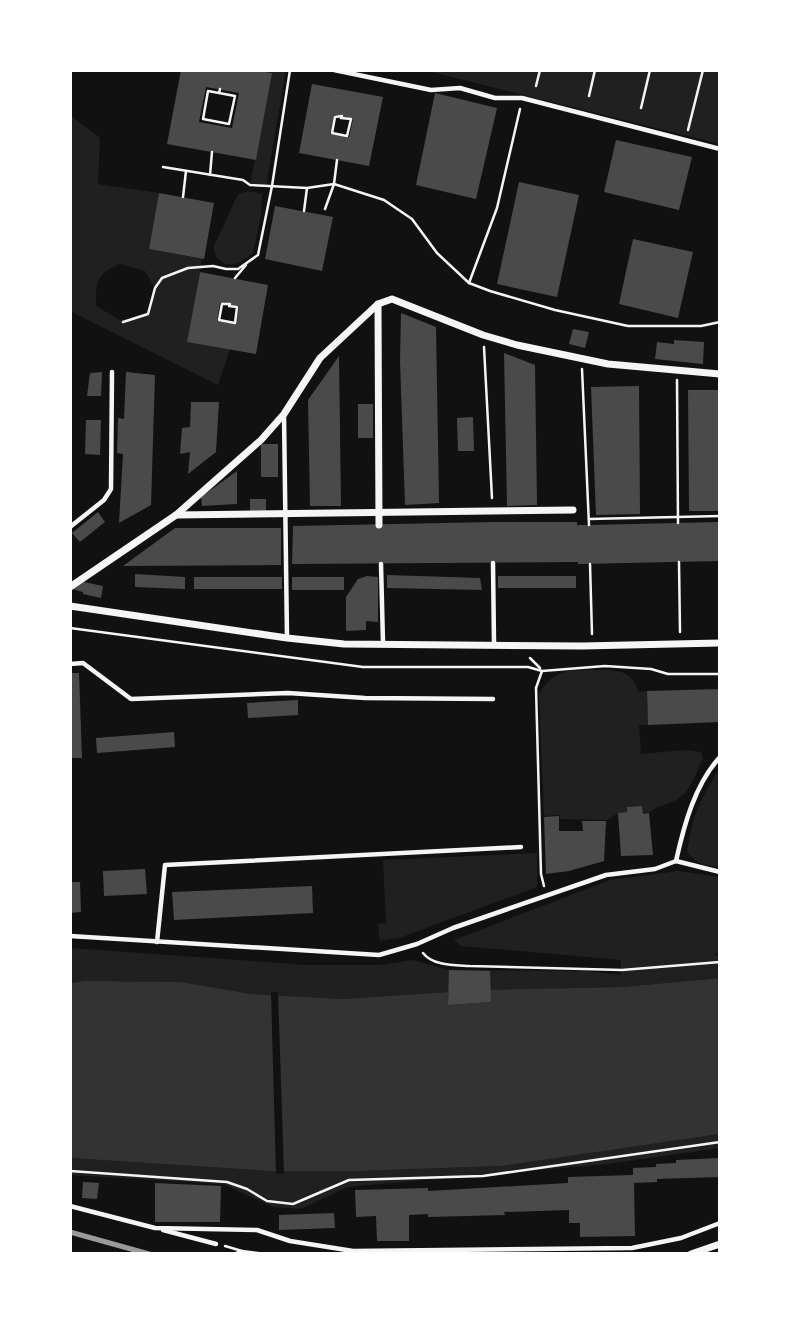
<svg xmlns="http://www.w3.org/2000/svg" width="790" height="1324" font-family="'Playfair Display',serif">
	<rect width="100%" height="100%" fill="#111"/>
	<g fill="#202020" fill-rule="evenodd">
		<path d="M272 70H286L266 186 250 185Z"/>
		<path d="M424 70H720V144Z"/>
		<path d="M70 115 100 138 98 184 159 193 149 249 202 259 187 342 230 349 218 385 70 311ZM120 264 145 271 155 288 148 314 123 322 96 306C96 282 96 274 120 264Z"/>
		<path d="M248 191 262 194 261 216 253 253C249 256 243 261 238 263 225 268 213 259 214 246L238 194Z"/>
		<path d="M607 670C627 672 631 673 639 692L647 691 648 725H639L641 754 684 750 701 752 703 758C690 786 690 798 658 807 652 809 651 813 643 814L642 806 627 807V812L618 813 608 820 560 819 559 815 544 816 539 695C554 665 577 671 607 670Z"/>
		<path d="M720 768V868L699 863 687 853C692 816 700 799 720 768Z"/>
		<path d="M537 853V887L399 938 380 941 378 924 386 923 383 860Z"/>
		<path d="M678 871 720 877V951L713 955 720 956V978L622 987 448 992 342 999 251 994 181 982 85 981 70 983V948L308 965H380L412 960 449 970 587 971 621 975V960L461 946 454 940 610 880Z"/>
		<path d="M720 1134V1148L607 1164 347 1187 301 1209 273 1207 223 1184 70 1175V1158L270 1171H357L501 1166Z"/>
	</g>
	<path fill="#333" d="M720 978V1134L501 1166 357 1171H270L70 1158V983L85 981 181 982 251 994 342 999 448 992 449 1005 490 1002V990L622 987Z"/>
	<path fill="#111" d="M271 992H278L284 1174H276Z"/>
	<g fill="#4a4a4a" fill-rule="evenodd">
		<path d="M181 70H253L272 73 256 160 167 144ZM206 87 239 93 232 128 199 122Z"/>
		<path d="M312 84 383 97 369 166 299 153ZM334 115 353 119 349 137 330 134Z"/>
		<path d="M435 93 497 108 476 199 416 185Z"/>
		<path d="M616 140 692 157 679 210 604 192Z"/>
		<path d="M519 182 579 195 557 297 497 284Z"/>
		<path d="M159 193 214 203 204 259 149 249Z"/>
		<path d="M275 206 333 217 322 271 265 259Z"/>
		<path d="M633 239 693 252 678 318 619 304Z"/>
		<path d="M200 272 268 285 256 354 187 342ZM220 303 239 306 236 324 217 321Z"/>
		<path d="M401 313 436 327 439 503 405 505 400 361Z"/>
		<path d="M573 329 589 332 585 348 569 344Z"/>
		<path d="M674 340 704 342 703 364 655 359 657 342 674 344Z"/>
		<path d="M504 353 535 365 537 505 507 506Z"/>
		<path d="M339 356 341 506H310L308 400Z"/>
		<path d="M102 372 101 396H87L90 373Z"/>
		<path d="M126 372 155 375 151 505 119 523 123 454 117 453 118 418 124 419Z"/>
		<path d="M639 386 640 514 596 515 591 387Z"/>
		<path d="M688 390H720V511H689Z"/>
		<path d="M191 402H219L216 452 188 474 190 452 180 454 182 428 190 427Z"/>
		<rect x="358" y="404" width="15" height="34"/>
		<path d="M473 417 474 451H458L457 418Z"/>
		<path d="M86 420H101L100 455 85 454Z"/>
		<rect x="261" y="444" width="17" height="33"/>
		<path d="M237 471V504L202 506 201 497Z"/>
		<path d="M250 499H266V512L250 511Z"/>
		<path d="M98 512 105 522 80 542 72 533Z"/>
		<path d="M493 522H577V525H589L720 522V561L578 564V562L292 564 293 526Z"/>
		<path d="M175 528H281V565L123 566Z"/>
		<path d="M135 574 185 577V589L135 587Z"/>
		<path d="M387 575 480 578 482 590 387 588Z"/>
		<path d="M367 576 378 577V622L366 621V630L346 631V597L358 579Z"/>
		<rect x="498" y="576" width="78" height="12"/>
		<rect x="194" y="577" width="88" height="12"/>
		<rect x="292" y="577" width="52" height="13"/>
		<path d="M84 582 103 586 101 598 83 594V592L72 589Z"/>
		<path d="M70 673H79L82 758H70Z"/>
		<path d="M720 689V722L648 725 647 691Z"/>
		<path d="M298 700V715L248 718 247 703Z"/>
		<path d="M174 732 175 747 97 753 96 738Z"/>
		<path d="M642 806 643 814 649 813 653 855 621 856 618 813 627 812V807Z"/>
		<path d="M559 816V831H583L582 821H606L604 861 569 871 546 874 544 817Z"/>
		<path d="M145 869 147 894 104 896 103 871Z"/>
		<path d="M70 882H80L81 912 70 913Z"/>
		<path d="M312 886 313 913 174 920 172 892Z"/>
		<path d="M449 970 490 971 491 1002 448 1005Z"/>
		<path d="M720 1158V1177L657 1179V1182L634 1183 635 1236 580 1237V1223H569V1210L504 1212 505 1215 428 1217V1214L409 1215V1241H377L376 1216 356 1217 355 1190 428 1188V1191L568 1183V1177L633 1175V1168L656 1167V1164L676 1163V1160Z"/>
		<path d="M83 1182 99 1183 97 1199 82 1198Z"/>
		<path d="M155 1183 221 1186 220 1222H155Z"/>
		<path d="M334 1213 335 1228 279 1230V1215Z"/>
	</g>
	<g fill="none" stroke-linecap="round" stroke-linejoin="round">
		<g stroke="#f5f5f5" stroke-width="2.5">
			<path d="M536 86 540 70"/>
			<path d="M219 93 235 96 229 124 203 119 208 91 219 93 220 89"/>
			<path d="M589 96 595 70"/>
			<path d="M641 108 650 70"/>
			<path d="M341 118 351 119 347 136 332 133 335 117 342 116"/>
			<path d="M688 130 703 70"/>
			<path d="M163 167 243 180 250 185 307 188 334 184 384 200 412 219 437 253 469 283 490 291 555 310 628 326H701L720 322"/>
			<path d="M210 175 212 152"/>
			<path d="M183 197 186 171"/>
			<path d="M325 209 334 184 337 160"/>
			<path d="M304 211 307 188"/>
			<path d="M235 278 246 265"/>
			<path d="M469 283 497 208 520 109"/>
			<path d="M229 306 237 307 235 323 219 320 222 304H230"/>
			<path d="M123 322 148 314 155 288 162 278 188 268 213 266 226 269H238L258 255 272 186 290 70"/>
			<path d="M484 347 492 498"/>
			<path d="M582 369 589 525"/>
			<path d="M677 380 678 523"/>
			<path d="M589 519 720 516"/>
			<path d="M679 562 680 632"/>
			<path d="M590 564 592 634"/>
			<path d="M70 628 363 667H528L542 671 605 666 651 669 668 674H720"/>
			<path d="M530 658 540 668"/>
			<path d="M542 671 536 688 541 874 544 886"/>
			<path d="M423 953C433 966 454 965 470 966L622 970 720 962"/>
			<path d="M70 1171 227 1182 247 1189 267 1201 293 1204 349 1180 483 1176 720 1142"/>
			<path d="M225 1246 242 1251"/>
			<path d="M233 1254 242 1251 265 1254"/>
		</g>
		<g stroke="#f5f5f5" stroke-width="4.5">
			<path d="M334 70 431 90 460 88 495 98H522L720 149"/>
			<path d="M284 415 287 637"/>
			<path d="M70 527 104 500 111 489 112 372"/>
			<path d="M493 563 494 644"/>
			<path d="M381 564 383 643"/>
			<path d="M70 664 83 663 131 699 288 693 365 698 493 699"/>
			<path d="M676 861C684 825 695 784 720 757"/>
			<path d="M70 936 379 955 417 944 453 928 606 875 655 869 676 861 720 872"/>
			<path d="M157 942 165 865 521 847"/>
			<path d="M70 1206 155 1228 257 1230 290 1241 353 1251 632 1248 681 1238 720 1223"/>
			<path d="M163 1230 216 1244"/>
		</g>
		<g stroke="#f5f5f5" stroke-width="7">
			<path d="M378 304 379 525"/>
			<path d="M176 515 573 510"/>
			<path d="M70 587 176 515 261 440 284 414 320 358 378 304 392 299 483 335 517 345 608 364 720 374"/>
			<path d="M70 606 287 638 344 644 582 646 720 643"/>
			<path d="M691 1254 720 1244"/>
		</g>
		<path stroke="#9a9a9a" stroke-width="5" d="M70 1232 149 1254"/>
	</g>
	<rect width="790" height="1324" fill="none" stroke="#ffffff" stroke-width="144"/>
</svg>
